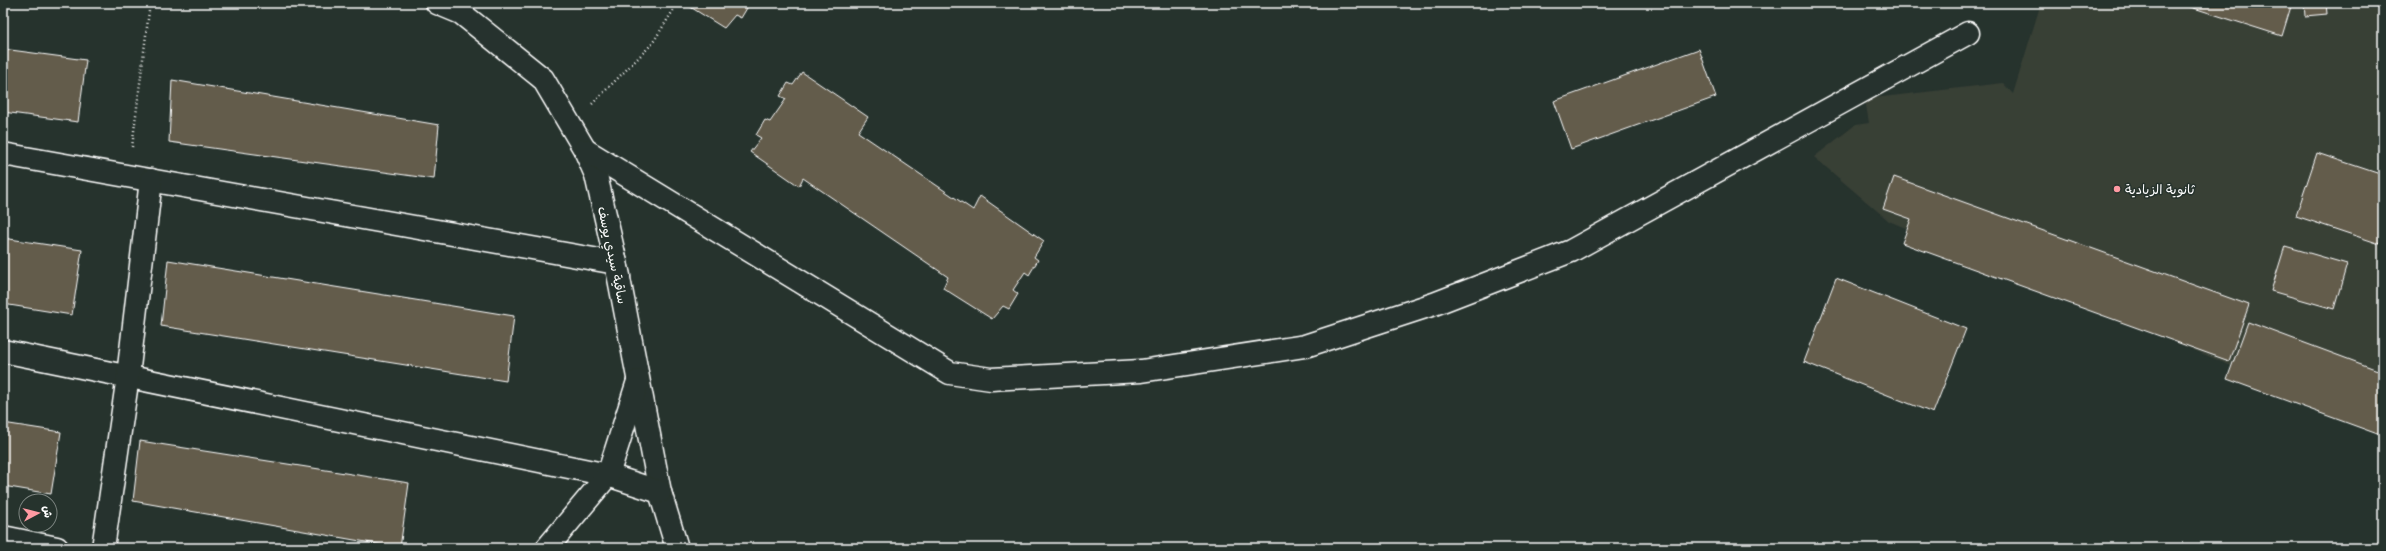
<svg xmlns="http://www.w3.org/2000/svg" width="2386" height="551" font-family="Mynerve,'Playpen Sans Arabic',sans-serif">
	<rect width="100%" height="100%" fill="#26332d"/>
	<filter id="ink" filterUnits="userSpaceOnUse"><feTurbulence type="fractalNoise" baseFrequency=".025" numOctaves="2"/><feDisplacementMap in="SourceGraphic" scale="8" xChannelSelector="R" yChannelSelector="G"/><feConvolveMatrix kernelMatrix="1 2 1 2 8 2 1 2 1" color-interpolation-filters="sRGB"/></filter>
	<g filter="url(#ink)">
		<path fill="#383f36" d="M2041 3H2383V430L1889 221 1814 157 1855 125 1869 123 1865 99 2003 83 2013 94Z"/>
		<g fill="#635c4c" stroke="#fff">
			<path d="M684 3H750L741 18 735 15 724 28Z"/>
			<path d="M2178 3H2292L2282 36Z"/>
			<path d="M2304 3H2326L2327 14 2305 16Z"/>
			<path d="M3 49 86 60 78 122 3 112Z"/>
			<path d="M1699 49 1716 97 1571 149 1554 101Z"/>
			<path d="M802 72 868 117 858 132 973 210 980 196 1044 241 1034 257 1038 260 1029 275 1025 272 1013 290 1018 294 1009 309 1003 306 992 319 943 288 948 277 803 178 799 186 750 152 761 138 756 135 765 120 770 122 786 99 780 96 788 83 793 85Z"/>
			<path d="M172 80 439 125 434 179 169 142Z"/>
			<path d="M2317 153 2383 175V245L2296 216Z"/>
			<path d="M1894 177 2249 305 2229 361 1902 243 1911 219 1883 209Z"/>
			<path d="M3 238 82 250 72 315 3 304Z"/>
			<path d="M2285 246 2347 264 2334 309 2271 291Z"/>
			<path d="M168 260 514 316 506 381 161 326Z"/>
			<path d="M1836 278 1966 329 1933 413 1804 362Z"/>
			<path d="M2248 322 2383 372V436L2227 379Z"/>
			<path d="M3 423 61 432 51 494 3 486Z"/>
			<path d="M140 441 409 483 400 548 133 501Z"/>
		</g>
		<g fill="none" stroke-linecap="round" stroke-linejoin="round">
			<defs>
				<g id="minor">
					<path d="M437 3 461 13 543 79 585 150 596 175 619 276"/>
					<path d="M585 150 950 373 991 379 1141 371 1305 346 1434 304 1571 251 1968 33"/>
					<path d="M3 154 616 263 660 492 677 548"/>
					<path d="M3 351 608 475 660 492"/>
					<path d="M3 537 57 548"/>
					<path d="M103 548 128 376 151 180"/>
					<path d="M547 548 608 475 638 381"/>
				</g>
			</defs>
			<use href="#minor" stroke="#fff" stroke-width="25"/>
			<g stroke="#fff" stroke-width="2.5" stroke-dasharray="1 3" stroke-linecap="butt">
				<path d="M592 104 652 44 676 6"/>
				<path d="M132 147 150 3"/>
			</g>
			<use href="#minor" stroke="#26332d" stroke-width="22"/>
		</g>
	</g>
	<circle fill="#ff9aa2" stroke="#26332d" stroke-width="1.5" cx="2117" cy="189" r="4"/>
	<g text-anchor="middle" stroke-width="3" stroke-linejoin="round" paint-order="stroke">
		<g font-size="13" fill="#fff" stroke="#26332d" text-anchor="start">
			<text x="2125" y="194">ثانوية الزيادية</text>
		</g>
		<g font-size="13" fill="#fff" stroke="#26332d">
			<text transform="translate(613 255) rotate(78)" y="5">ساقية سيدي يوسف</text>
		</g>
	</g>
	<rect width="2386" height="551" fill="none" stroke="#26332d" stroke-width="16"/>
	<rect x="8" y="8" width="2370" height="535" fill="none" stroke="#fff" stroke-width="1.5" filter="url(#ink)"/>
	<g transform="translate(38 513) rotate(83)"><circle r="19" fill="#26332d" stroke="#7d8581"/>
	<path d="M0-3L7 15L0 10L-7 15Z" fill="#ff9aa2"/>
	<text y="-6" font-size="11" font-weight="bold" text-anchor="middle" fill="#ffffff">ش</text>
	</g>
</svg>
